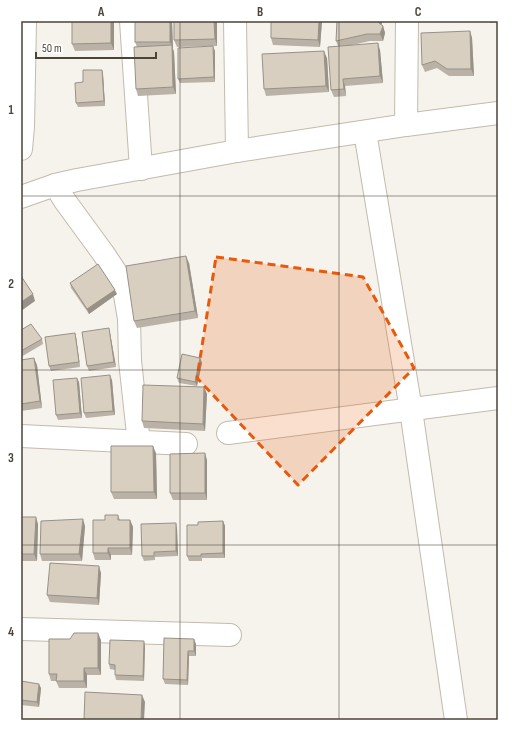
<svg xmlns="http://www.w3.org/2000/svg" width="519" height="741" font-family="'Sofia Sans Condensed',sans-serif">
	<rect width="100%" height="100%" fill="#f6f3ec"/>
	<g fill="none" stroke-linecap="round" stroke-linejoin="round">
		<defs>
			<g id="minor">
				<path d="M131 21 141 169"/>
				<path d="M235 21 237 151"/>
				<path d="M406 125 407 21"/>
				<path d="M365 132 411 410 456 720"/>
				<path d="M21 149 23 127 25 21"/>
				<path d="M55 185 65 201 103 253 117 274 125 295 129 319 130 361 139 443"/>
				<path d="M21 197 55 185 77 180 237 151 406 125 498 113"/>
				<path d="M228 433 498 398"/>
				<path d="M21 436 186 444"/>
				<path d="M21 629 230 635"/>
			</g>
		</defs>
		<use href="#minor" stroke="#c2bbae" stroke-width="24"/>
		<use href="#minor" stroke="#fff" stroke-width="22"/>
	</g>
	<g fill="#bab2a6">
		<path d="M114 21V50L75 51 72 44Z"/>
		<path d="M172 21 173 49 174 52 176 94 138 96 136 89 137 47 135 42Z"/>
		<path d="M217 21V46L177 47 174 40Z"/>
		<path d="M322 21 320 47 273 45 271 38Z"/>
		<path d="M337 21H382V25L383 26 385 33 383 41H370L352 45 380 50 383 83 345 86 346 96 334 97 331 90 338 46 336 41Z"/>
		<path d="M429 21H472V22H430Z"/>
		<path d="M490 21H498V22L490 23Z"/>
		<path d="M470 31 472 38 474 76H449L437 68 425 72 422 65Z"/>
		<path d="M215 51V82L180 83 178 79Z"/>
		<path d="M327 58 329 92 266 96 264 89Z"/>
		<path d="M102 70 103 74 105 106 78 107 76 103 83 82Z"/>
		<path d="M189 263 198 318 137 328 134 321Z"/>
		<path d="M70 283 117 294 89 314 71 288Z"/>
		<path d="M21 330 42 339 43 344 21 357Z"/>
		<path d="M75 333 76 337 80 367 51 371 49 366Z"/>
		<path d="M110 333 116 367 89 371 87 366Z"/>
		<path d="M200 358 202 363 197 386 179 383 177 378Z"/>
		<path d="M21 360 37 365 42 408 21 411Z"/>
		<path d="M112 380 115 415 86 418 84 413Z"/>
		<path d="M79 382 82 418 58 420 56 415Z"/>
		<path d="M204 387 207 394 205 431 144 428 142 421Z"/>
		<path d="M156 453 157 499H114L111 492Z"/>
		<path d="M207 460V500H173L170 493Z"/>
		<path d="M118 515 120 520H130L133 527 132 555H111V560H95L93 553 105 520Z"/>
		<path d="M21 517 38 524 37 561H21Z"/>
		<path d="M223 521 225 526V558H202V561H189L187 556 198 525Z"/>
		<path d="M85 526 82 561H42L40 554Z"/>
		<path d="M177 528 178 556 155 557V560L144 561 142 556Z"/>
		<path d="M101 573 99 605 50 602 47 595Z"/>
		<path d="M164 638 196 644V656H189L188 685 165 684 163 679Z"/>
		<path d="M101 640V675H87V688H59L56 681H51L49 674Z"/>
		<path d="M145 646 144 681 116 680 115 675V670L110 669 109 664Z"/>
		<path d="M21 681 41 688 39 707 21 705Z"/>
	</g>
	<g fill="#979187">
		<path d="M111 21H114V50L111 43Z"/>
		<path d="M170 21H172L173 49 174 52 176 94 173 87 172 45 170 42Z"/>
		<path d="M214 21H217V46L215 39Z"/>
		<path d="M319 21H322L320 47 318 40Z"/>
		<path d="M379 21H382L381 30 379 23Z"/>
		<path d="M383 26 385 33 383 41 380 34Z"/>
		<path d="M470 31 472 38 474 76 471 69Z"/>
		<path d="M378 43 380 50 383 83 380 76Z"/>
		<path d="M213 46 215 51V82L214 77Z"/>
		<path d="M324 51 327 58 329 92 326 86Z"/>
		<path d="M102 70 103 74 105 106 104 101Z"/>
		<path d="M343 79 345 86 346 96 344 89Z"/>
		<path d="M186 256 189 263 198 318 195 311Z"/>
		<path d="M115 290 117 294 89 314 87 309Z"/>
		<path d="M33 294 35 301 21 311V302Z"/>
		<path d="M109 328 110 333 116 367 114 362Z"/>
		<path d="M75 333 76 337 80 367 79 362Z"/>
		<path d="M34 358 37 365 42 408 40 401Z"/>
		<path d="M200 358 202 363 197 386 195 382Z"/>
		<path d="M110 375 112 380 115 415 113 411Z"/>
		<path d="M77 378 79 382 82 418 80 413Z"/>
		<path d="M204 387 207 394 205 431 203 424Z"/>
		<path d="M153 446 156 453 157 499 154 492Z"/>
		<path d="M205 453 207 460V500L205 493Z"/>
		<path d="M36 517 38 524 37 561 34 554Z"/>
		<path d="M83 519 85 526 82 561 79 554Z"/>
		<path d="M130 520 133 527 132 555 130 548Z"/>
		<path d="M223 521 225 526V558L223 553Z"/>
		<path d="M176 523 177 528 178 556 176 551Z"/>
		<path d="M108 548 111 555V560L108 553Z"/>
		<path d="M99 566 101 573 99 605 97 598Z"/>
		<path d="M98 633 101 640V675L98 668Z"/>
		<path d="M194 639 196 644V656L194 651Z"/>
		<path d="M144 641 145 646 144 681 143 676Z"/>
		<path d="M188 651 189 656 188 685 187 680Z"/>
		<path d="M84 668 87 675V688L84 681Z"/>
		<path d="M39 684 41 688 39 707 37 702Z"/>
		<path d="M142 695 145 702 144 720H141Z"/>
	</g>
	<g fill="#d8cfc1" stroke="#979187">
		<path d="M72 21H111V43L72 44Z"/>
		<rect x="135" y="21" width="35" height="21"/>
		<path d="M174 21H214L215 39 174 40Z"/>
		<path d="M271 21H319L318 40 271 38Z"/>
		<path d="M337 21H379V23L383 26 380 34H367L336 41Z"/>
		<path d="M470 31 471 69H447L435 61 422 65 421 33Z"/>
		<path d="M378 43 380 76 343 79 344 89 331 90 328 47Z"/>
		<path d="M172 45 173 87 136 89 134 47Z"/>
		<path d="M213 46 214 77 178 79V48Z"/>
		<path d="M324 51 326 86 264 89 262 54Z"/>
		<path d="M83 70H102L104 101 76 103 75 83 83 82Z"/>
		<path d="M186 256 195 311 134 321 126 266Z"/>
		<path d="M98 264 115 290 87 309 70 283Z"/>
		<path d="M21 276 33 294 21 302Z"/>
		<path d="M31 324 42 339 21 351V330Z"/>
		<path d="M109 328 114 362 87 366 82 332Z"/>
		<path d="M75 333 79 362 49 366 45 337Z"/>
		<path d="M182 354 200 358 195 382 177 378Z"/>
		<path d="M34 358 40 401 21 404V360Z"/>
		<path d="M110 375 113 411 84 413 81 378Z"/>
		<path d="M77 378 80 413 56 415 53 380Z"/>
		<path d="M143 385 204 387 203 424 142 421Z"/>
		<path d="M111 446H153L154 492H111Z"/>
		<path d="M205 453V493H170V454Z"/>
		<path d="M105 515H118V520H130V548H108V553H93V520H105Z"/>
		<path d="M21 517H36L34 554H21Z"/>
		<path d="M83 519 79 554H40L41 521Z"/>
		<path d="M223 521V553L201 554V556H187V525H198V522Z"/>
		<path d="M176 523V551L154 552V556H142L141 524Z"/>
		<path d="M50 563 99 566 97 598 47 595Z"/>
		<path d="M74 633H98V668H84V681H56L57 674H49V639H70Z"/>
		<path d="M164 638 194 639V651H188L187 680 163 679Z"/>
		<path d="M110 640 144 641 143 676 115 675V665L109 664Z"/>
		<path d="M21 681 39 684 37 702 21 700Z"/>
		<path d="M85 692 142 695 141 720H84Z"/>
	</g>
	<path fill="#e8590c" fill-opacity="0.2" stroke="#e8590c" stroke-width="3" stroke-dasharray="8 5" stroke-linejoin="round" d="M216 257 363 277 414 368 298 485 197 378Z"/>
	<path fill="none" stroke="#4b4439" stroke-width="1" stroke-opacity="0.55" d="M180 21V720M339 21V720M21 196H498M21 370H498M21 545H498"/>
	<rect width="519" height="741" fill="none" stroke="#ffffff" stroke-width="44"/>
	<path d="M36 52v6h120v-6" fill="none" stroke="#4b4439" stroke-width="2"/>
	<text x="42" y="52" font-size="12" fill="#4b4439" stroke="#ffffff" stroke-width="3" paint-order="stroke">50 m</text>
	<rect x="22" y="22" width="475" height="697" fill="none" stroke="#4b4439" stroke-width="1.5"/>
	<g font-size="13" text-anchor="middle" font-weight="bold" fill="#4b4439">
		<text x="101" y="16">A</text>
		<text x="260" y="16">B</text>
		<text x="418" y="16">C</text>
		<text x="11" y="114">1</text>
		<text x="11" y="288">2</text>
		<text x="11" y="462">3</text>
		<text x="11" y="636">4</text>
	</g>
</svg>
